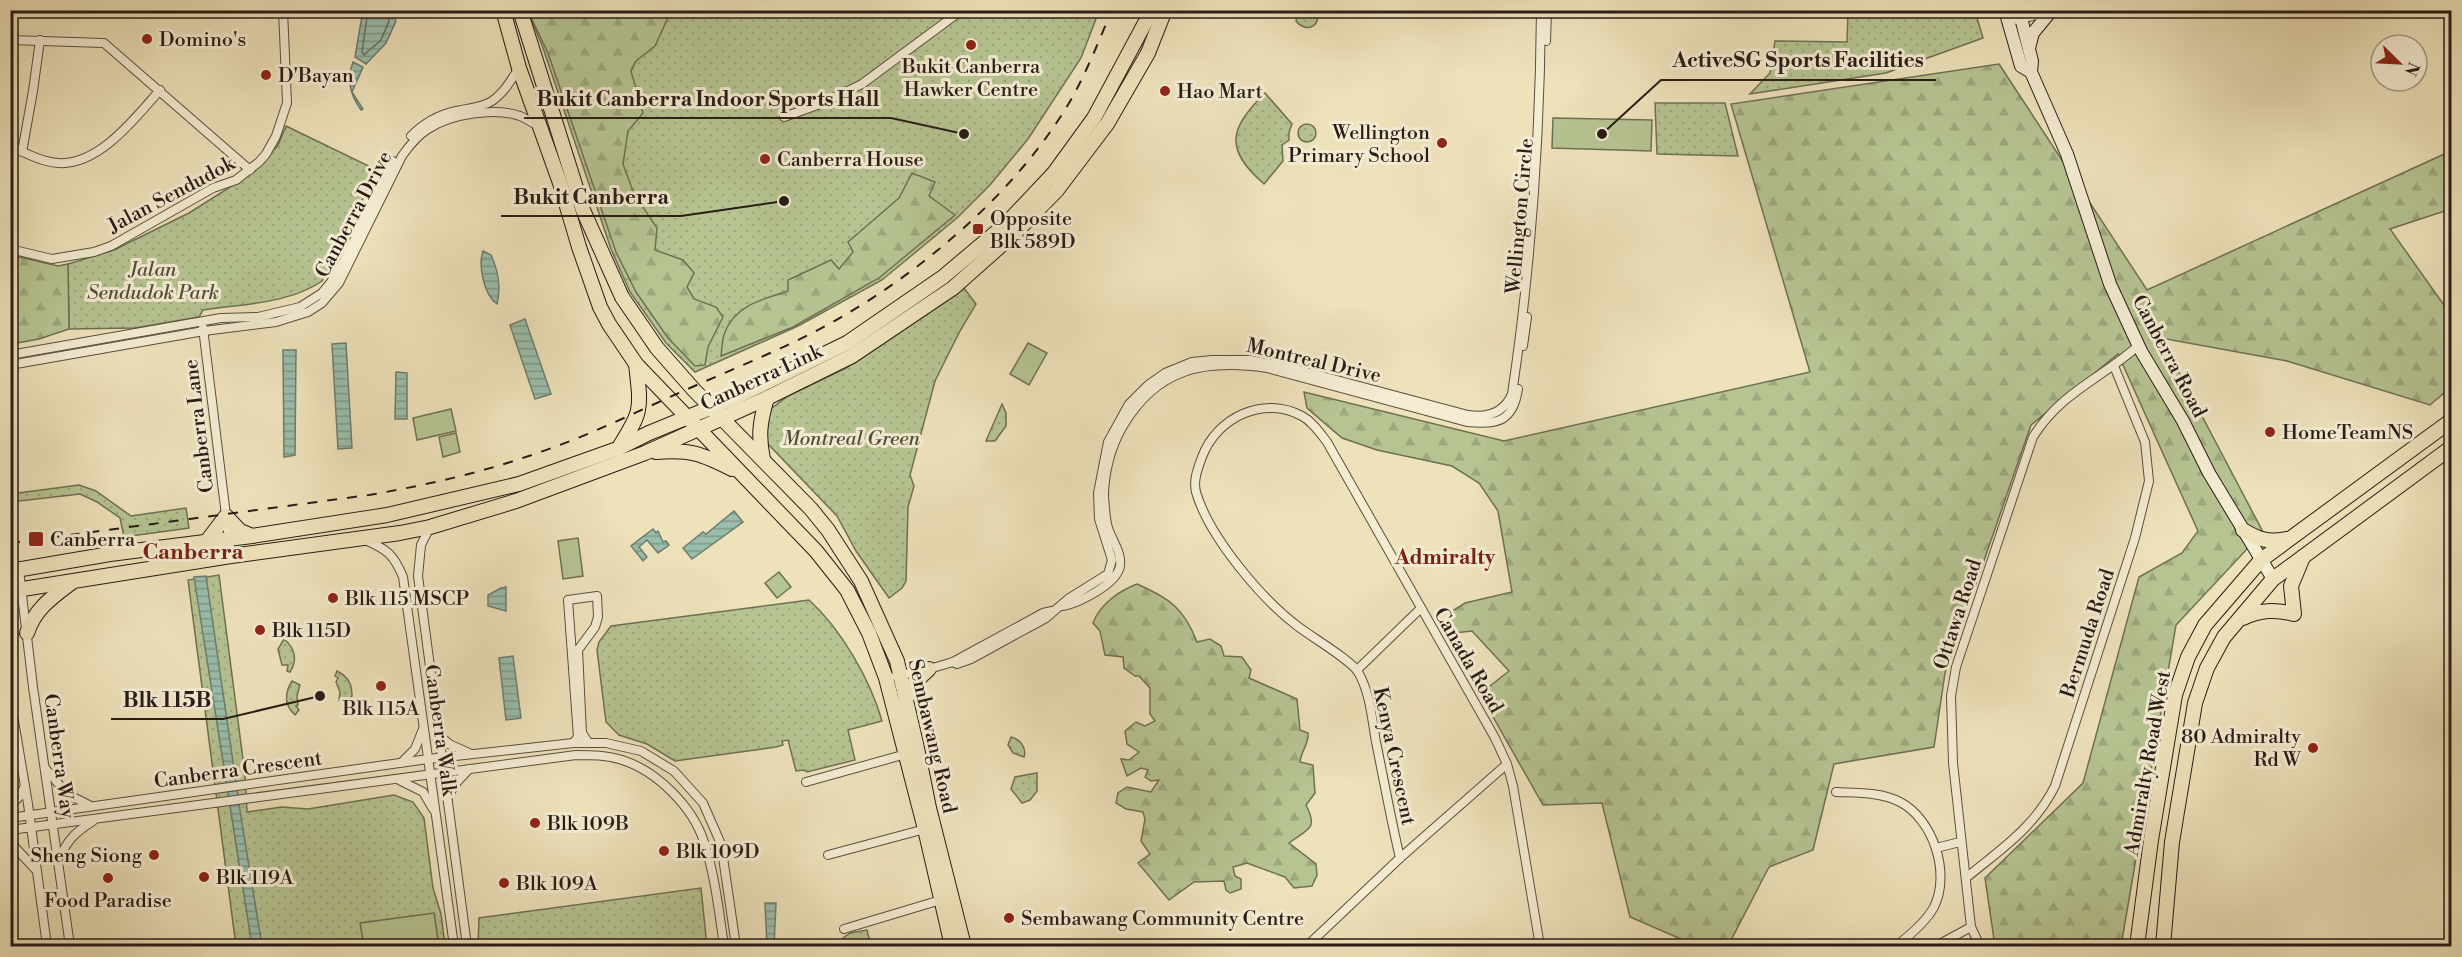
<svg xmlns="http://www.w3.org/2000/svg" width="2462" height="957" font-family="'Libre Bodoni',serif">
	<defs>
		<pattern id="green-dots" width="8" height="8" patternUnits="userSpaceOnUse" patternTransform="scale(1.5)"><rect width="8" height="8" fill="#b6c492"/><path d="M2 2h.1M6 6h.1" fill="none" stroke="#9ca87d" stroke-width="1.8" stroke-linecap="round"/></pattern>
		<pattern id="forest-firs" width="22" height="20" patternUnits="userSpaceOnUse" patternTransform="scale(1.5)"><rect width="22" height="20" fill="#b6c492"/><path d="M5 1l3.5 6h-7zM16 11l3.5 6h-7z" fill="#9ca87d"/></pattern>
		<pattern id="water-rules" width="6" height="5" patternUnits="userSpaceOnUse" patternTransform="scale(1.5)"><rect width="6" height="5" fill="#9abeac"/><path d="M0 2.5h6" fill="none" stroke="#7e9a8b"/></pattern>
	</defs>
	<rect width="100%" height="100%" fill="#eee2bb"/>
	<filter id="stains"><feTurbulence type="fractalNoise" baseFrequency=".00333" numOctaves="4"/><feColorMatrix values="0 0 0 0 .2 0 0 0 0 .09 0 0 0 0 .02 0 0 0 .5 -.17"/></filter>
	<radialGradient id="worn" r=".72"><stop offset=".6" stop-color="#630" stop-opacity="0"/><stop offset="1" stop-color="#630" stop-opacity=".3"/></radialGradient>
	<g fill="url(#green-dots)" stroke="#6f7054" stroke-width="1.5">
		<path d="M1316 10C1323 26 1306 34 1296 21L1298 11Z"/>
		<path d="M528 11H1099L1081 58 1028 139 990 185 957 218 882 280 798 326 695 372 666 343 630 292 611 249 543 48Z"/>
		<path d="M1848 11H1975L1983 38 1886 73 1750 94 1770 73 1775 41 1847 42Z"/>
		<path d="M1265 93 1292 124 1289 132V140L1282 145 1283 161 1264 184C1224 149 1229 129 1265 93Z"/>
		<path d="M1655 103H1725L1738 156 1657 154Z"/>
		<circle cx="1307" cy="133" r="9"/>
		<path d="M286 126 377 170 322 281C289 304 242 304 203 310L199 317 135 328 69 329 68 264 114 250 189 213 254 172 278 145Z"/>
		<path d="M964 288 976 304 960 331 935 381 910 475 914 486 908 507 906 581 902 588 889 598 856 551 837 516 766 442 768 411 788 396 846 368Z"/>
		<path d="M1002 404 1006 413V426L995 441H986Z"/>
		<path d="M79 485 96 491 131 516 186 508 189 528 124 537 120 518 97 502 80 494 11 502V494Z"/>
		<path d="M219 575 245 775 247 812 282 807 308 809 394 795 413 802 424 818 433 888 441 914 445 946H236L188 580Z"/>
		<path d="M809 600C841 629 870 679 882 721L848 730 855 760 807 772 804 770 796 771 788 740 782 741 783 745 776 747 675 761 647 744 619 735 606 722 597 650 599 642 611 626Z"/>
		<path d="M284 639C295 648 298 660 290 672L287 671 288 665H282L278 649Z"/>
		<path d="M337 671C348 677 352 683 352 696L346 703 339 700 340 692 336 682 338 678 335 676Z"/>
		<path d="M292 681 300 685 297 696 298 705 296 706 299 710 295 715C284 705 284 694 292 681Z"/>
		<path d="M1011 737C1020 739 1027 748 1024 757L1013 753 1008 745Z"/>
		<path d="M1037 773V791L1030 800 1022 803 1011 789 1015 777Z"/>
		<path d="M701 888 707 946H478L479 918Z"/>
		<path d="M867 930 871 946H845L843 938 850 933Z"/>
	</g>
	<g fill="url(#forest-firs)" stroke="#6f7054" stroke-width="1.5">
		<path d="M528 11H671L655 46 636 61 631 71 643 113 628 131 623 164 634 194 657 228 655 250 683 260 694 273 687 287 694 299 716 307 723 317 708 347 705 365 695 366 668 338 636 292 616 252 548 53Z"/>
		<path d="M1999 64 2147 290 2451 151V209L2390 229 2451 315V387L2430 405 2287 361 2161 338 2263 532 2176 625 2121 946H1995L1985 878 2083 783 2139 577 2182 553 2198 531 2118 354 2031 425 1945 673 1934 747 1834 764 1813 850 1769 867 1728 946H1697L1630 917 1602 803 1543 805 1480 694 1509 671 1472 631 1454 633 1449 613 1465 603 1512 592 1498 511 1479 483 1452 466 1377 450 1342 438 1307 408 1304 392 1504 441 1810 372 1731 104Z"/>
		<path d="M912 173 935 182 929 196 955 215 879 278 793 327 721 356C722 348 722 339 725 332 735 305 764 299 788 291V280L831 260 839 269 853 252 848 242 899 198Z"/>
		<path d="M11 255 58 266 68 264 69 329 39 339 11 344Z"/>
		<path d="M1137 584C1169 598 1184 608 1197 642L1210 639 1221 646 1224 656 1242 657 1251 670 1249 678 1297 699 1300 730 1308 733C1309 744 1301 751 1300 762L1313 765 1315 793 1306 805C1319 830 1307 829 1289 843L1316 864 1317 875 1312 886 1294 888 1285 877 1247 863 1233 867 1235 876 1241 879V889L1230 893 1226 890 1224 881 1194 882 1169 900 1138 863 1150 854 1141 841 1145 819 1143 812 1126 809 1116 803 1118 793 1127 787 1151 792 1159 780 1151 781 1145 777 1148 770 1141 768 1127 776 1121 759 1129 760 1139 752 1127 744 1125 731 1136 722 1145 726 1155 721 1150 714V688L1139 676H1135L1124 668 1123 657 1105 655 1100 631 1093 623C1100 604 1119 591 1137 584Z"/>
	</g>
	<g fill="#b6c492" stroke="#6f7054" stroke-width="1.5">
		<path d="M1553 118 1652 120 1651 151 1552 148Z"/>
		<path d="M1028 343 1047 353 1029 385 1010 374Z"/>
		<path d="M451 409 456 431 417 440 413 418Z"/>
		<path d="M456 433 460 452 443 457 439 437Z"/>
		<path d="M578 538 583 576 563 579 558 541Z"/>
		<path d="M779 572 791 587 777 598 765 583Z"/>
		<path d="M434 913 439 946H364L360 923Z"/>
	</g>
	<g fill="url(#water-rules)" stroke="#6c7d70" stroke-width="1.5">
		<path d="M363 10 392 11 396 21 386 43 366 64 355 57Z"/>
		<path d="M353 62 363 67 352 92 363 109 361 110C350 95 346 80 353 62Z"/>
		<path d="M483 251 491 255C498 270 501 287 497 304 484 295 478 266 483 251Z"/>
		<path d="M525 319 551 394 535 399 510 325Z"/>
		<path d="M346 343 352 448 338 449 332 344Z"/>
		<path d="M283 350H296L295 455 284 457Z"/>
		<path d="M396 372 407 373V419H395Z"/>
		<path d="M734 511 743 522 692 559 683 548 703 532 706 534Z"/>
		<path d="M653 529 656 533 658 531 663 542 666 541 669 545 658 553 647 540 639 547 647 557 643 561 631 546Z"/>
		<path d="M206 576 241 817 262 946H252L194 577Z"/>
		<path d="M506 587V611L488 606V595L501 588Z"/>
		<path d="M513 656 521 718 506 720 499 658Z"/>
		<path d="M765 903H776L774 946H767Z"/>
	</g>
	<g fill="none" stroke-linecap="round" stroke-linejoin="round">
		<path stroke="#616d61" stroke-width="1.5" d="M368 10 362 52 364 55 381 40 389 21 387 10"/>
		<defs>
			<g id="street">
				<path d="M2017 20 2051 11"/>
				<path d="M10 40 104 43 250 170"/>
				<path d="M1546 41 1547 10"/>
				<path d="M784 117 823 103 862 84 962 10"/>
				<path d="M411 136C424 123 438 115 456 111 468 108 481 108 492 101 504 93 512 79 519 68"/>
				<path d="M10 145C24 153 42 162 58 163 99 166 136 117 160 90"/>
				<path d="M22 152 33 91 40 40"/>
				<path d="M10 249 52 259 94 252 111 246 213 188 236 180 259 162 266 154 276 136 287 103 283 10"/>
				<path d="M203 328 231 556"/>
				<path d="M1523 346 1527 317"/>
				<path d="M10 355 221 318 258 317 300 307 322 293 331 282 344 261 393 161"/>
				<path d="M10 365 204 331 276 322 308 312 322 303 339 283 402 156C409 146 417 136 428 129 450 114 495 107 520 116 527 119 534 124 541 127"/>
				<path d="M430 527 421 545 418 576 467 946"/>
				<path d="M365 540C387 549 394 555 403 577L454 946"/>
				<path d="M19 570 33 687 70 946"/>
				<path d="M1063 606C1079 603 1117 584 1120 566 1122 553 1112 540 1108 528 1105 517 1105 507 1104 496 1104 473 1111 446 1123 426 1157 368 1204 359 1267 368L1467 422C1497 425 1513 422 1518 389"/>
				<path d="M953 662 957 664 971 659 1046 618 1068 599 1108 574 1112 560 1099 519 1098 493 1108 442 1129 404 1148 385 1165 373 1192 362 1212 360H1250L1292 368 1468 415C1488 418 1504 413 1512 394 1531 267 1540 138 1541 10"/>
				<path d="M1357 670 1420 609"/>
				<path d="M896 676 929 669 953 662 1043 613 1052 611"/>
				<path d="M10 697 28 804 47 946"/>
				<path d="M438 734 449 744 469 753"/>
				<path d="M573 743 578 737 568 600 597 596 598 617 595 627 578 650 582 733 588 742"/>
				<path d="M401 763 415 749 423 729"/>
				<path d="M45 768 67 794 89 805"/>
				<path d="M399 780 423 792 433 809"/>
				<path d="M806 782 906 754"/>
				<path d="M1836 792C1857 793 1881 792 1900 802 1933 819 1951 873 1934 907 1926 922 1909 936 1896 946"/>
				<path d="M448 796 457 782 469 769"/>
				<path d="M10 806 19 797 25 786"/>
				<path d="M10 818 428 759 573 743H606L641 751 674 771 703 803 721 844 736 946"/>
				<path d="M10 830 576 755C591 755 607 755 622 760 657 771 693 807 704 842 715 875 719 912 724 946"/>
				<path d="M10 842 36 870"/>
				<path d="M1936 848 1960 842"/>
				<path d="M828 855 925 829"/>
				<path d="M1400 858C1391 820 1384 781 1376 742 1372 719 1370 692 1358 672 1352 661 1312 637 1300 628 1263 601 1209 537 1196 492 1193 480 1198 468 1202 457 1217 417 1264 395 1302 416 1313 422 1320 433 1327 442L1495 738 1507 764 1513 786 1540 946"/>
				<path d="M60 860C65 841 77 831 93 821"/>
				<path d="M1966 878C2001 849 2034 828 2055 786L2135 538 2149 481 2145 442 2114 366"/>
				<path d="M844 929 944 899"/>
				<path d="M1307 946 1400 858 1507 764"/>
				<path d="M1936 946 1971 927"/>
				<path d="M1980 946 1971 927 1953 763 1951 696 1956 667 2033 437C2061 392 2101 379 2139 345"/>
			</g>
			<g id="secondary">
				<path d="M2005 10 2021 66 2031 72"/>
				<path d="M2019 10 2032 61 2031 72 2067 154 2110 284 2141 351 2183 421 2209 473 2273 579"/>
				<path d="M2029 48 2033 33 2051 11"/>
			</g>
			<g id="primary">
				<path d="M503 10 519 68 560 183 579 247 600 307 609 324 636 364 816 551 847 590 869 633 886 678 925 829 952 946"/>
				<path d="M520 10 583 210 622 297 657 348 694 390 811 509 828 530 861 581 897 661 917 748 929 808 964 946"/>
				<path d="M618 449C643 410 641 410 636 364"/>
				<path d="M656 452C690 449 702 454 732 469"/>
				<path d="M763 459C758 436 760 421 767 398"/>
				<path d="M2243 530C2258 539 2268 543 2286 539"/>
				<path d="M207 541 226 516 240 531 252 536"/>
				<path d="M10 571 110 554 252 536 387 515 519 484 617 449 649 433 732 399 847 343 943 277 1006 224 1054 173 1094 118 1152 10"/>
				<path d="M10 591 231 556 400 533 430 527 516 501 645 453 767 398 852 356 953 288 1015 233 1057 190 1107 124 1148 53 1165 10"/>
				<path d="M2243 618C2260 610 2275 609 2294 614L2291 586 2303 557"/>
				<path d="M27 633C35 609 51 598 71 583"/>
				<path d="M905 702 913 684 929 669"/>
				<path d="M2137 946 2151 840 2175 695 2188 657 2205 625 2261 560 2452 420"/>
				<path d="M2163 946 2172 842 2195 703 2207 668 2224 637 2273 579 2452 447"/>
			</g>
		</defs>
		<use href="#street" stroke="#5a4e3f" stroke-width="10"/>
		<use href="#secondary" stroke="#281c16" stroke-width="14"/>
		<use href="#primary" stroke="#281c16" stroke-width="16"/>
		<use href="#street" stroke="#f4ecd3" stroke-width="8"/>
		<use href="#secondary" stroke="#f4ecd3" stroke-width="12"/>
		<use href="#primary" stroke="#eee2bb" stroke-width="14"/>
		<path stroke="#281c16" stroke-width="2" stroke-dasharray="10 10" stroke-linecap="butt" d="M10 543 369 495C427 485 485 472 540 452 591 435 640 410 690 388 742 365 796 344 845 315 925 268 1008 197 1059 119 1082 85 1096 47 1112 10"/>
	</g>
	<g fill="#8f2418" stroke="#f4ecd3" stroke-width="2">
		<circle cx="147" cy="39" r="6"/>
		<circle cx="971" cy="45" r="6"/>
		<circle cx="266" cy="75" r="6"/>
		<circle cx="1165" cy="91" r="6"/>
		<circle cx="1442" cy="143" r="6"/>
		<circle cx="765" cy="159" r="6"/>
		<rect x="972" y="223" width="12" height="12" rx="3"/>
		<circle cx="2270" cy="432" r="6"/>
		<rect x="28" y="531" width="16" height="16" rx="3"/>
		<circle cx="333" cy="598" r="6"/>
		<circle cx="260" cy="630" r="6"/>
		<circle cx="381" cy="686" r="6"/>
		<circle cx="2313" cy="748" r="6"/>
		<circle cx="535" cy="823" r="6"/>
		<circle cx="664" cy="851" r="6"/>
		<circle cx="154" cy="855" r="6"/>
		<circle cx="204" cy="877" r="6"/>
		<circle cx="108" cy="878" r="6"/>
		<circle cx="504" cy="883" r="6"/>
		<circle cx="1009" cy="918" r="6"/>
	</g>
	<g text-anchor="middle" stroke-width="6" stroke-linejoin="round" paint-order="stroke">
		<g font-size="20" fill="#281c16" stroke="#f4ecd3" text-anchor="start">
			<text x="159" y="46">Domino's</text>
			<text x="971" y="73" text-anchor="middle">Bukit Canberra<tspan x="971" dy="23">Hawker Centre</tspan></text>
			<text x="278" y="82">D'Bayan</text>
			<text x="1177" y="98">Hao Mart</text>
			<text x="1430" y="139" text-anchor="end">Wellington<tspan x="1430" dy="23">Primary School</tspan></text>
			<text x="777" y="166">Canberra House</text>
			<text x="990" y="225">Opposite<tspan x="990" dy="23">Blk 589D</tspan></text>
			<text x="2282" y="439">HomeTeamNS</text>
			<text x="50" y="546">Canberra</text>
			<text x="345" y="605">Blk 115 MSCP</text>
			<text x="272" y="637">Blk 115D</text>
			<text x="381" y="715" text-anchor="middle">Blk 115A</text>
			<text x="2301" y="743" text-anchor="end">80 Admiralty<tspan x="2301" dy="23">Rd W</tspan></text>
			<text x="547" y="830">Blk 109B</text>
			<text x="676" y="858">Blk 109D</text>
			<text x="142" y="862" text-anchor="end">Sheng Siong</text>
			<text x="216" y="884">Blk 119A</text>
			<text x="516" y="890">Blk 109A</text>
			<text x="108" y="907" text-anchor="middle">Food Paradise</text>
			<text x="1021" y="925">Sembawang Community Centre</text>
		</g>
		<g font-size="20" fill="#281c16" stroke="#f4ecd3">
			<text transform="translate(171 194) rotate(-28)" y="7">Jalan Sendudok</text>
			<text transform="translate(353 214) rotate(-62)" y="7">Canberra Drive</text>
			<text transform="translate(1519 216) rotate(-85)" y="7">Wellington Circle</text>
			<text transform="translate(2170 356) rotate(62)" y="7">Canberra Road</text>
			<text transform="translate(1314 360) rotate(13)" y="7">Montreal Drive</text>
			<text transform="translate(761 377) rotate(-25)" y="7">Canberra Link</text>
			<text transform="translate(198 426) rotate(-97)" y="7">Canberra Lane</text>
			<text transform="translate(1957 614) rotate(-72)" y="7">Ottawa Road</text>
			<text transform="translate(2087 633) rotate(-72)" y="7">Bermuda Road</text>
			<text transform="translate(1469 660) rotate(60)" y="7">Canada Road</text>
			<text transform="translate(441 730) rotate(82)" y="7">Canberra Walk</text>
			<text transform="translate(933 736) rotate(77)" y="7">Sembawang Road</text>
			<text transform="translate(60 756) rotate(82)" y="7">Canberra Way</text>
			<text transform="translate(1395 756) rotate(78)" y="7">Kenya Crescent</text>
			<text transform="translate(2147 763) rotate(-80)" y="7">Admiralty Road West</text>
			<text transform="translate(238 769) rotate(-8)" y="7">Canberra Crescent</text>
		</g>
		<g font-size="20" font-style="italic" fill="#534e3b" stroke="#f4ecd3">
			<text x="153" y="276">Jalan<tspan x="153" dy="23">Sendudok Park</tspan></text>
			<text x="851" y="445">Montreal Green</text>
		</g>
		<g font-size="21" font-weight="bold" fill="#7a1f14" stroke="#f4ecd3">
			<text x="1445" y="564">Admiralty</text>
		</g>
		<g font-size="22" font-weight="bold" fill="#7a1f14" stroke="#f4ecd3">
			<text x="193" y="559">Canberra</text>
		</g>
	</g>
	<path fill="none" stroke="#281c16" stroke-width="2" d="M1602 134L1661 80H1936M964 134L891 118H524M784 201L681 216H501M320 696L223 719H111"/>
	<g fill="#281c16" stroke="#f4ecd3" stroke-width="2">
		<circle cx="1602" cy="134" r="6"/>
		<circle cx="964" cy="134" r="6"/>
		<circle cx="784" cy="201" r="6"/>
		<circle cx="320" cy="696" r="6"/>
	</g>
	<g font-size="21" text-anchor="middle" font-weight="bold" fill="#281c16" stroke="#f4ecd3" stroke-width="6" stroke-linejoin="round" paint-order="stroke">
		<text x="1798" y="67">ActiveSG Sports Facilities</text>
		<text x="708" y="106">Bukit Canberra Indoor Sports Hall</text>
		<text x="591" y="204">Bukit Canberra</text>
		<text x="167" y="707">Blk 115B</text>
	</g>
	<rect width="2462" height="957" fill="none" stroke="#eee2bb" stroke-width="36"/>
	<rect x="12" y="12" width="2438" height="933" fill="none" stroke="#281c16" stroke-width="3"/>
	<rect x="18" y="18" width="2426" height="921" fill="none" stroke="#281c16" stroke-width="1.5"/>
	<g transform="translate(2399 63) rotate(114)"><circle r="28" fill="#f4ecd3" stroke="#a29987" stroke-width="1.5"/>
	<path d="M0-4.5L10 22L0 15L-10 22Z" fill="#8f2418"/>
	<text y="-9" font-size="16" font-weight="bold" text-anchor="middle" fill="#281c16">N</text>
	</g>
	<rect width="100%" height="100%" filter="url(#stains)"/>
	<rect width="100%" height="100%" fill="url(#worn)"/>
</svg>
